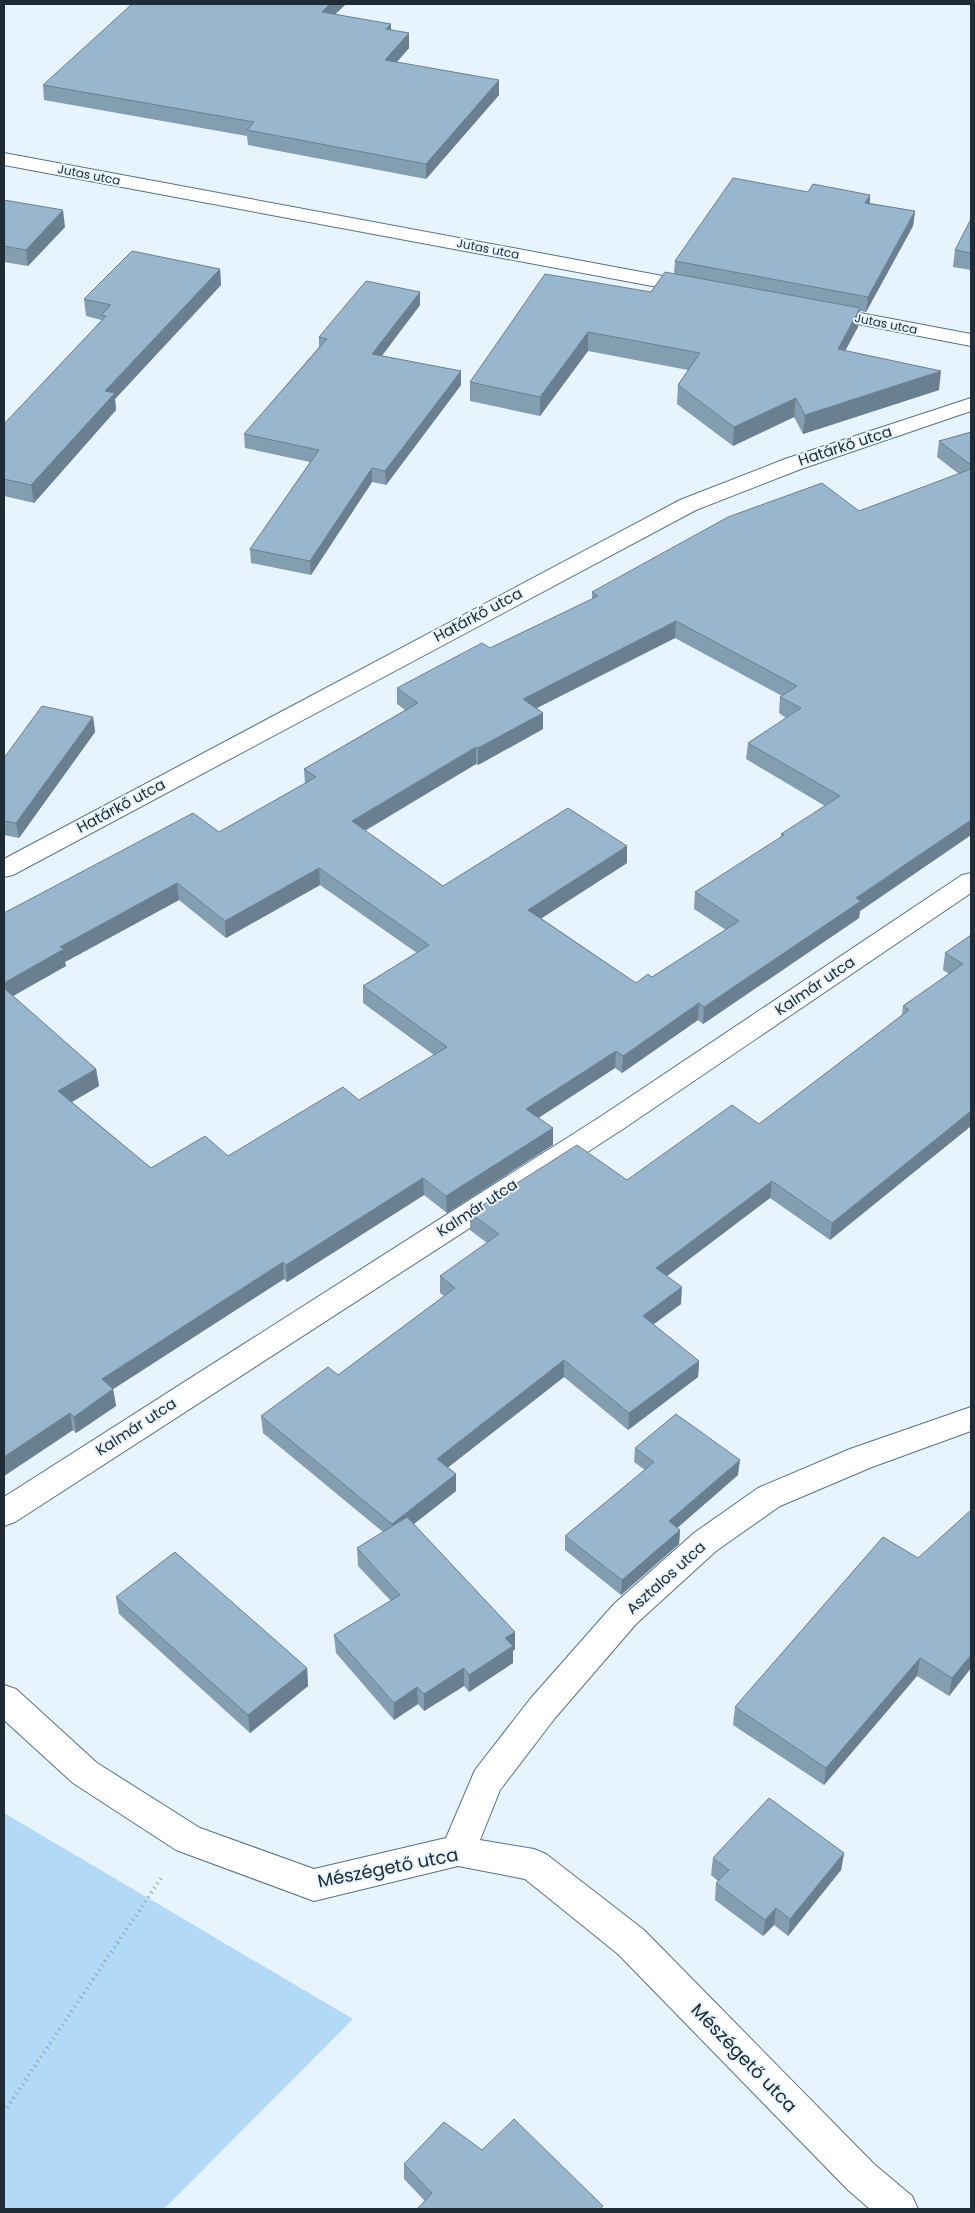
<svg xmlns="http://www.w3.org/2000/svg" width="975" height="2213" font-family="Poppins,sans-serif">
	<rect width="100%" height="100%" fill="#e7f4fd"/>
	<path fill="#b2daf7" d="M4 1813 353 2019 164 2209H4Z"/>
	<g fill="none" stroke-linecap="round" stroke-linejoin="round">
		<defs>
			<g id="minor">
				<path d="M4 153 695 282 702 284 705 288 702 292 695 294 4 165Z"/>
				<path d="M823 306 971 334V346L816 316 813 312 816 308Z"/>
				<path d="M971 398V411L801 469 696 510 13 875 4 877V859L680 500 785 459Z"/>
				<path d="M971 873V893L623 1129 15 1522 4 1526V1497L603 1115 962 875Z"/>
				<path d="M971 1407V1431L872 1467 780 1506 716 1551 636 1624 555 1718 500 1790 480 1840 534 1849 546 1854 644 1930 874 2164 912 2196 918 2209H870L848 2190 618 1954 525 1879 458 1866 314 1901 176 1850 73 1783 4 1720V1685L16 1689 97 1763 200 1828 314 1869 446 1838 475 1770 531 1698 614 1604 694 1533 758 1488 850 1449Z"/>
			</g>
		</defs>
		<use href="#minor" stroke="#557287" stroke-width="2"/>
		<path stroke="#929ea7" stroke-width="4" stroke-dasharray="1 4.5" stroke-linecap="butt" d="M4 2112 161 1878"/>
		<use href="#minor" fill="#fff" fill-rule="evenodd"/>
	</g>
	<g fill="#839db1" fill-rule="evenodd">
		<path d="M346 4 335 14 391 30 409 33V48L397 62 499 95 426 179 248 145 247 136 44 100 43 85Z"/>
		<path d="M808 192 870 195V203L915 211 913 226 866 312 860 311 858 327 845 350 939 390 803 434 794 417 733 446 677 404 678 385 688 370 588 351 540 416 470 401V382L651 292 674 273 675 261Z"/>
		<path d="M4 200 65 227 28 266 4 262Z"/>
		<path d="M971 219V270L953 267 955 250Z"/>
		<path d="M220 269 221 285 115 399 116 410 34 503 4 496V424L101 321V320L86 316 84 299Z"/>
		<path d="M420 305 382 356 461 371V385L386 485 372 482 311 575 251 563 250 549 310 462 245 448 244 434 319 347V337Z"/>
		<path d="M971 432V835L860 911 859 918 703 1024 698 1020 622 1073 615 1068 538 1118 553 1145 447 1213 424 1195 287 1282 284 1279 113 1389 116 1406 76 1433 73 1430 4 1476V913L219 832 305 784 304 769 405 710 397 704V688L490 648 592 599V592L859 511 959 474 937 457 939 441ZM675 638 782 696 780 697 779 713 786 718 748 743 746 759 825 806 781 834V838L695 892 694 909 726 930 652 977 636 983 541 918 627 863 443 886 365 831 476 764 478 765 543 729V713L537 708ZM320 885 417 953 363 986V1003L434 1055 359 1100 228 1156 151 1168 72 1102 99 1086 96 1069 13 996 66 966 65 962 179 900 226 938Z"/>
		<path d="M93 717 95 732 19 838 4 835V758Z"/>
		<path d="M971 935V1126L830 1240 770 1198 667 1276 681 1304 653 1324 699 1361 698 1377 628 1430 564 1377 447 1468 456 1474V1491L414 1524 515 1632V1649L513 1651V1663L469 1692 464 1686 424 1711 418 1704 394 1720 336 1653 334 1635 391 1601 358 1566 357 1548 383 1532 263 1433 261 1416 338 1375 444 1296 440 1293V1276L487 1243 470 1230V1213L627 1180 759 1124 902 1015 903 1006 949 974 943 970 945 953Z"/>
		<path d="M635 1448 738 1475 677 1528 680 1530 679 1544 621 1595 565 1550V1536L645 1470 634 1462Z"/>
		<path d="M883 1537 971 1668 949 1696 917 1676 824 1785 733 1725 735 1707Z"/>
		<path d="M116 1597 307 1668 308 1686 250 1733 119 1614Z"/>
		<path d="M844 1853 841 1870 788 1936 774 1925 763 1936 715 1900 716 1883 718 1881 711 1875 713 1858Z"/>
		<path d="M482 2150 603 2206 425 2201 404 2179V2164Z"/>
	</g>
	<g fill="#6a8090">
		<path d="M330 4H346L322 27V12Z"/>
		<path d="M391 24V39L386 29Z"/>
		<path d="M409 33V48L385 75V60Z"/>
		<path d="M499 80V95L426 179V164Z"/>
		<path d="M870 195 869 210 865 203Z"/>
		<path d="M63 210 65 227 28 266 26 250Z"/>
		<path d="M915 211 913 226 866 312 868 297Z"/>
		<path d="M220 269 221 285 115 399 116 410 34 503 31 485 105 391Z"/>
		<path d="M420 292V305L373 367 372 354Z"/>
		<path d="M860 308 858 327 836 368 838 349Z"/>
		<path d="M588 332V351L540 416V397Z"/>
		<path d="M461 371V385L386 485 385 471Z"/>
		<path d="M941 371 939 390 803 434 805 415Z"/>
		<path d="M796 398 794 417 733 446 734 427Z"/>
		<path d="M372 468V482L311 575 310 561Z"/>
		<path d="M676 621 675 638 523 715V699Z"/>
		<path d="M543 713V729L478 765V748Z"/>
		<path d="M93 717 95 732 19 838 16 823Z"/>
		<path d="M476 747V764L352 838V821Z"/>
		<path d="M971 820V835L860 911 859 918 703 1024 704 1007 856 898Z"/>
		<path d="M627 846V863L528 927V910Z"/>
		<path d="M319 868 320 885 226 938 225 921Z"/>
		<path d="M177 883 179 900 65 962 66 966 4 1001V983L60 947Z"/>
		<path d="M699 1003 698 1020 622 1073 623 1056Z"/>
		<path d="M616 1051 615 1068 526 1126V1109Z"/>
		<path d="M96 1069 99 1086 61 1108 58 1091Z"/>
		<path d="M971 1111V1126L830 1240 832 1223Z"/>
		<path d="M553 1128V1145L447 1213 446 1196Z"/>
		<path d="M423 1178 424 1195 287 1282 286 1265Z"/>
		<path d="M772 1181 770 1198 655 1285 656 1268Z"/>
		<path d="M283 1262 284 1279 104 1395 102 1379Z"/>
		<path d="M682 1287 681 1304 642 1333 643 1316Z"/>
		<path d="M564 1360V1377L437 1476V1459Z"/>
		<path d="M699 1361 698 1377 628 1430 629 1413Z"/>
		<path d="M113 1389 116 1406 76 1433 74 1417Z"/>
		<path d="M70 1413 73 1430 4 1476V1457Z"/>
		<path d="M740 1460 738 1475 668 1536 669 1521Z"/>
		<path d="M456 1474V1491L393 1540 392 1524Z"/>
		<path d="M680 1530 679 1544 621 1595 622 1580Z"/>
		<path d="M515 1632V1649L513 1651V1663L469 1692V1675L505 1638Z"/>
		<path d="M971 1655V1668L949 1696 952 1678Z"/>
		<path d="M920 1658 917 1676 824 1785 826 1768Z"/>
		<path d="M307 1668 308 1686 250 1733 248 1715Z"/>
		<path d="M464 1668V1686L424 1711V1694Z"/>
		<path d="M417 1687 418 1704 394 1720V1703Z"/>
		<path d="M844 1853 841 1870 788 1936 790 1919Z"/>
		<path d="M776 1908 774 1925 763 1936 765 1920Z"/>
	</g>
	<g fill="#98b7ce" stroke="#6a8090" fill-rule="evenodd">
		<path d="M132 4H330L322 12 391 24 386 29 409 33 385 60 499 80 426 164 247 130 254 122 43 85Z"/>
		<path d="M733 178 808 192 813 184 870 195 865 203 915 211 868 297 675 261Z"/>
		<path d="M4 200 63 210 26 250 4 246Z"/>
		<path d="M971 219V253L955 250Z"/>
		<path d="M132 251 220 269 105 391 115 393 31 485 4 479V424L106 316 101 315 111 305 84 299Z"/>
		<path d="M665 272 860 308 838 349 941 371 805 415 796 398 734 427 678 385 700 353 588 332 540 397 470 382 545 274 651 292Z"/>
		<path d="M366 281 420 292 372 354 461 371 385 471 372 468 310 561 250 549 319 450 244 434 327 339 319 337Z"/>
		<path d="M971 432V465L939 441Z"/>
		<path d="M971 469V820L856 898 861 901 704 1007 699 1003 623 1056 616 1051 526 1109 553 1128 446 1196 423 1178 286 1265 283 1262 102 1379 113 1389 74 1417 70 1413 4 1457V988L96 1069 58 1091 151 1168 205 1136 228 1156 343 1087 359 1100 447 1047 363 986 429 945 319 868 225 921 177 883 60 947 64 949 4 983V913L193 813 219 832 316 777 304 769 418 703 397 688 482 643 490 648 598 596 592 592 728 517 822 483 859 511ZM676 621 797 686 780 697 801 708 748 743 840 796 781 834 784 835 695 892 739 921 652 977 648 974 636 983 528 910 627 846 568 808 443 886 352 821 476 747 478 748 543 713 523 699Z"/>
		<path d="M42 706 93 717 16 823 4 821V758Z"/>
		<path d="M971 935V1111L832 1223 772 1181 656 1268 682 1287 643 1316 699 1361 629 1413 564 1360 437 1459 456 1474 392 1524 261 1416 328 1367 338 1375 455 1288 440 1276 499 1234 470 1213 577 1145 627 1180 732 1105 759 1124 909 1010 903 1006 963 964 945 953Z"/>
		<path d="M676 1414 740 1460 669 1521 680 1530 622 1580 565 1536 654 1462 635 1448Z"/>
		<path d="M971 1510V1655L952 1678 920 1658 826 1768 735 1707 883 1537 918 1558Z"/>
		<path d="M407 1517 515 1632 505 1638 513 1646 469 1675 464 1668 424 1694 417 1687 394 1703 334 1635 400 1595 357 1548Z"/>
		<path d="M175 1552 307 1668 248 1715 116 1597Z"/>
		<path d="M769 1798 844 1853 790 1919 776 1908 765 1920 716 1883 729 1870 713 1858Z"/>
		<path d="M514 2119 603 2206 600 2209H417L432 2193 404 2164 444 2122 482 2150Z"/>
	</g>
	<g text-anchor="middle" stroke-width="4" stroke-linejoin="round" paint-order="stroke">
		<g font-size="12" fill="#202c35" stroke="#e7f4fd">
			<text transform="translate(89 175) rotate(11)" y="4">Jutas utca</text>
			<text transform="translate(488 249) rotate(11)" y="4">Jutas utca</text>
			<text transform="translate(886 324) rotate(11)" y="4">Jutas utca</text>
		</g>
		<g font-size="15" fill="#202c35" stroke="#e7f4fd">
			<text transform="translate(845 446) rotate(-18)" y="5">Határkő utca</text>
			<text transform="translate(478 615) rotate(-28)" y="5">Határkő utca</text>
			<text transform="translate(121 806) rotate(-28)" y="5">Határkő utca</text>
			<text transform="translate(815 986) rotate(-34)" y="5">Kalmár utca</text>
			<text transform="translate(477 1208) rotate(-33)" y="5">Kalmár utca</text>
			<text transform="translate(136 1427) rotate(-33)" y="5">Kalmár utca</text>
			<text transform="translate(666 1578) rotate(-42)" y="5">Asztalos utca</text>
		</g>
		<g font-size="18" fill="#202c35" stroke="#e7f4fd">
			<text transform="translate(388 1868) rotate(-11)" y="6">Mészégető utca</text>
			<text transform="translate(744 2058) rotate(46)" y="6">Mészégető utca</text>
		</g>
	</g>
	<rect width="975" height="2213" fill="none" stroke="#202c35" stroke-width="10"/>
</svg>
